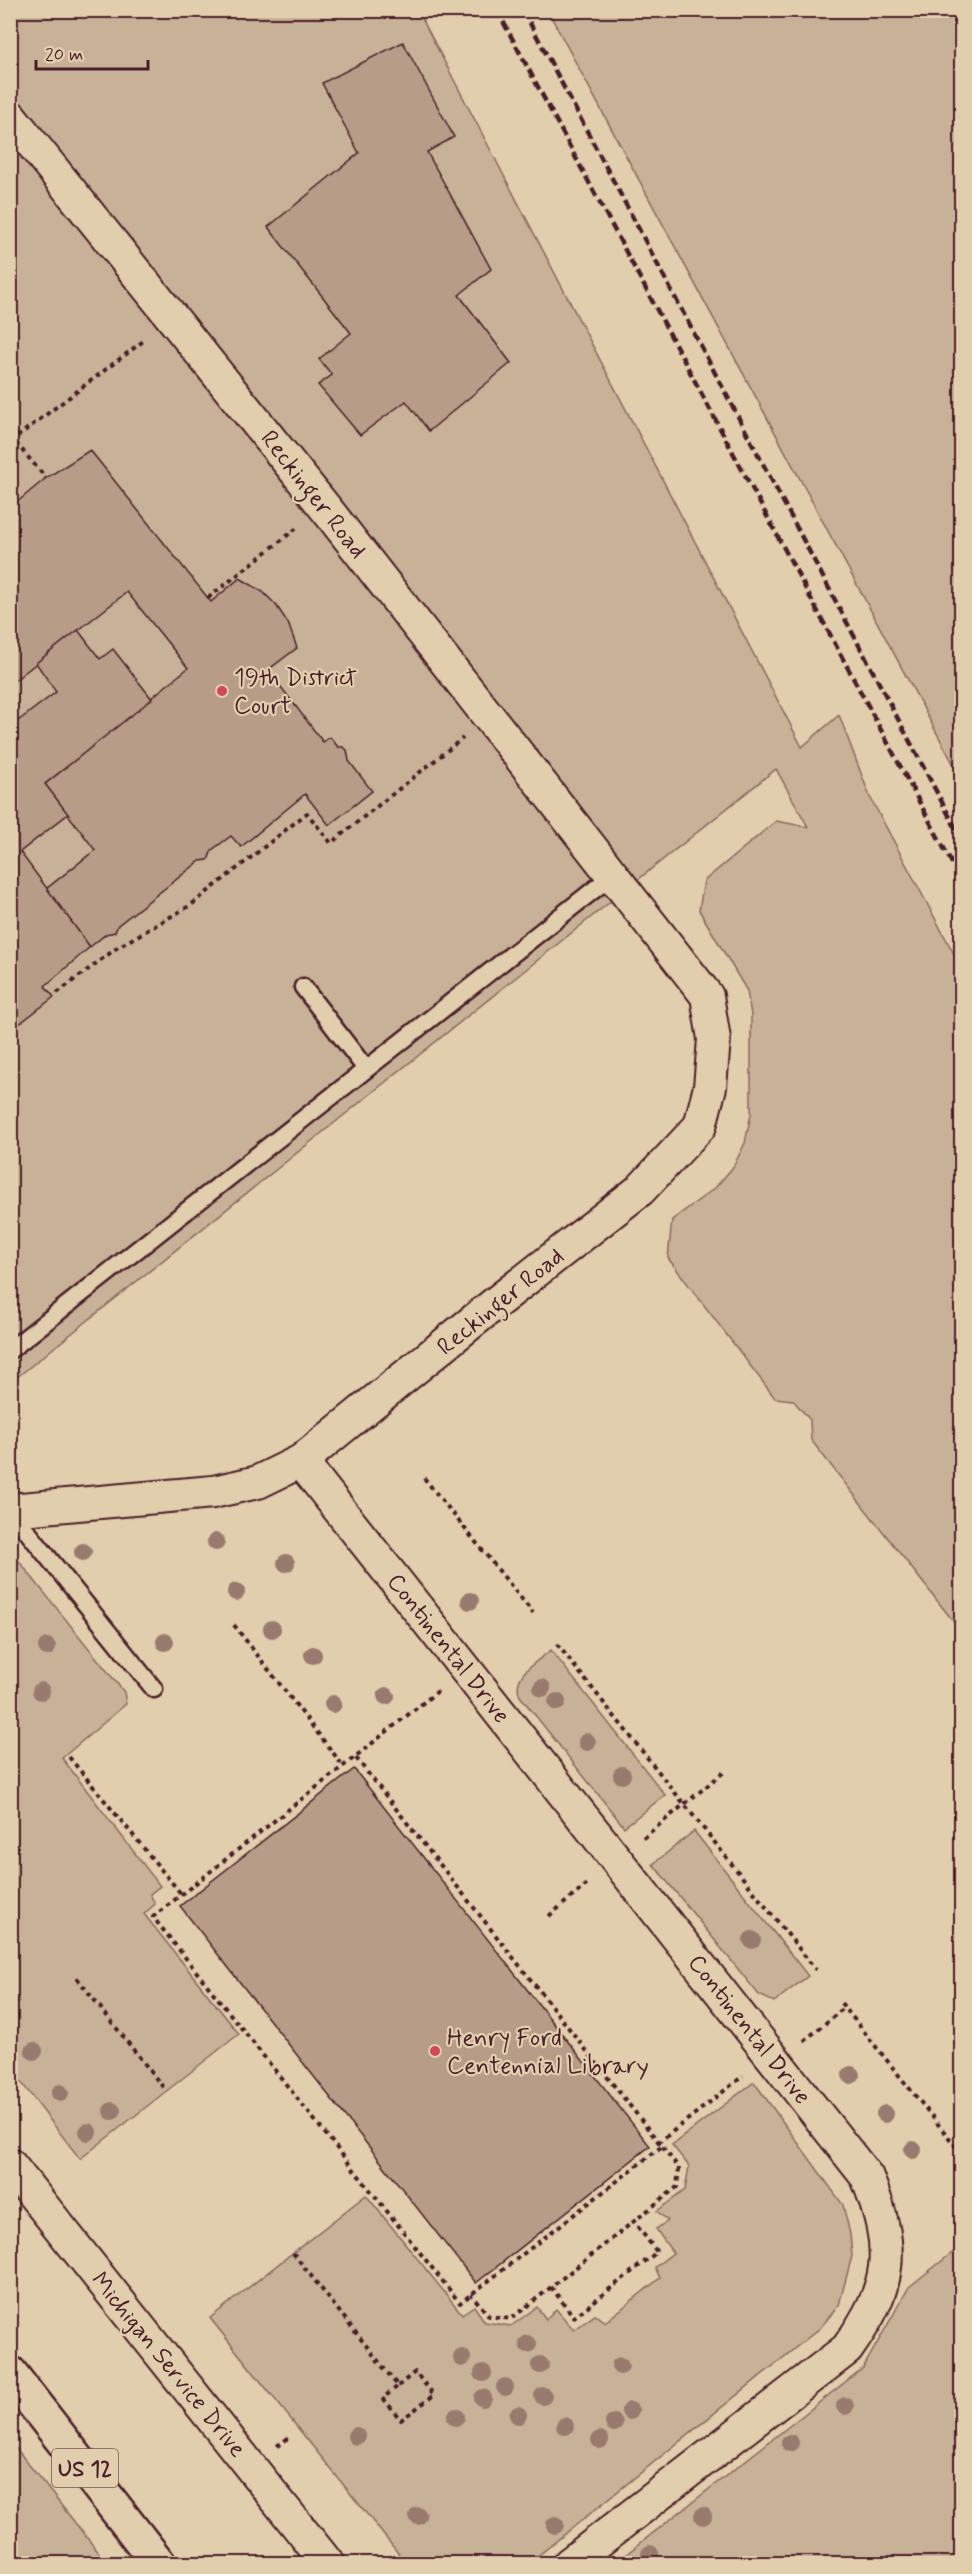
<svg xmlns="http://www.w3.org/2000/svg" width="972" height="2574" font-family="Mynerve,sans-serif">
	<rect width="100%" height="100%" fill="#e1ceac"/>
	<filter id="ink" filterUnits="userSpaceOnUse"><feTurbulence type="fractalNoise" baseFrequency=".0167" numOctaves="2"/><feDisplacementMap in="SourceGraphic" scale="12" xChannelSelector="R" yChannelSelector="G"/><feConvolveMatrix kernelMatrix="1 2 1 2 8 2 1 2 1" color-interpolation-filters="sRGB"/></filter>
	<g filter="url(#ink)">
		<g fill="#c8b297" stroke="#896861" stroke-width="1.5">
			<path d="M11 11H418L802 747 839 715 870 797 961 967V1631L811 1440 810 1420 793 1400 775 1398 668 1258 672 1220 715 1188 733 1167 745 1143 751 1114V1015L747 991 699 910 704 881 776 821 808 827 776 769 11 1382Z"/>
			<path d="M548 11H961V778Z"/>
			<path d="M10 1550 124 1692 126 1704 62 1758 160 1886 150 1894 155 1904 144 1914 239 2034 80 2159 11 2069Z"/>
			<path d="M551 1650 665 1795 624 1827 520 1696C511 1675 537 1662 551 1650Z"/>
			<path d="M694 1831 808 1976 774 2002 759 1995 653 1864Z"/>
			<path d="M754 2082 843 2205 850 2234 852 2256 839 2305 820 2328 529 2563H406L210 2318 366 2195 462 2314 474 2306 485 2322 511 2326 537 2307 546 2319 556 2309 574 2330 595 2315 605 2322 660 2278 655 2267 673 2253 656 2229 668 2221 657 2211 685 2190 689 2166 672 2145Z"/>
			<path d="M961 2246V2563H615L863 2368 909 2287Z"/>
			<path d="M11 2442 107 2563H11Z"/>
		</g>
		<g fill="#b79d88" stroke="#4a1f2b" stroke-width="1.5">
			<path d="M403 42 454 137 427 152 491 269 459 295 511 363 429 431 406 401 360 435 318 385 332 375 319 359 351 333 268 227 359 153 322 83Z"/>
			<path d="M90 450 211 602 240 578 263 592 276 605 288 623 297 648 268 670 323 742 330 737 338 747H343L347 750 349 761 372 791 329 825 305 794 241 847 231 836 212 850 208 860 200 861 118 925 115 932 106 934 90 947 46 889 95 850 45 784 188 668 127 592 10 684V508L46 478Z"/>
			<path d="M78 630 100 659 113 649 152 699 45 784 68 814 20 852 90 947 45 986 54 997 10 1031V727L56 692 36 663Z"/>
			<path d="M354 1769 650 2146 476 2283 180 1906Z"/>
		</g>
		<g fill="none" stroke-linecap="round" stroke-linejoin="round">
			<defs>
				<g id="service">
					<path d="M303 987 366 1069"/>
					<path d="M10 1350 614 874"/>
					<path d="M10 1510 154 1689"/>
				</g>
				<g id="minor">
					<path d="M10 116 331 515 707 996 714 1039 710 1087 700 1126 640 1190 493 1305 301 1461 258 1482 213 1492 10 1510"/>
					<path d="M301 1461 867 2177C896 2251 893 2284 847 2349L569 2564"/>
					<path d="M10 2165 328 2564"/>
				</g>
				<path id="primary" d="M10 2373 159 2564"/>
			</defs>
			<use href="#service" stroke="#4a1f2b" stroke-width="21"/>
			<use href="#minor" stroke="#4a1f2b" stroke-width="36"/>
			<use href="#primary" stroke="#4a1f2b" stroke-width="38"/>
			<g stroke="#4a1f2b" stroke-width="4" stroke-dasharray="4.5 4.5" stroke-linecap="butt">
				<path d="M10 436 46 478"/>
				<path d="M10 442 146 339"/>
				<path d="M208 598 297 528"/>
				<path d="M57 993 118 947 191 905 307 813 331 843 463 738"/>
				<path d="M424 1478 533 1613"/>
				<path d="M234 1625 344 1767"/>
				<path d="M557 1644 816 1970"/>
				<path d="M438 1691 153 1917 460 2303 661 2147"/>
				<path d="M69 1757 182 1895"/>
				<path d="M356 1758 679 2168 677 2187 511 2319 489 2316 471 2294"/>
				<path d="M643 1838 724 1772"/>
				<path d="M549 1916 590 1882"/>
				<path d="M77 1978 166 2091"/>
				<path d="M841 2003 962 2154"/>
				<path d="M804 2041 845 2007"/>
				<path d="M658 2143 743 2076"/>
				<path d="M293 2253 398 2386 383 2398 401 2420 434 2395 415 2372 398 2386"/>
				<path d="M551 2287 574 2317 657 2252 634 2222"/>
				<path d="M277 2446 291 2436"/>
			</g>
			<use href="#service" stroke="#e1ceac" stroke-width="16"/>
			<use href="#minor" stroke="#e1ceac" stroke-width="32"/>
			<use href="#primary" stroke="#e1ceac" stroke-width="33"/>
			<g stroke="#4a1f2b" stroke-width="4.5" stroke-dasharray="9 4.5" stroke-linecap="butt">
				<path d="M497 10 962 882"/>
				<path d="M523 10 962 840"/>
			</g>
		</g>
		<g fill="#987a6e">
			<circle cx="216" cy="1542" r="9"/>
			<circle cx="83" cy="1552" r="9"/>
			<circle cx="286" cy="1563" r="9"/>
			<circle cx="236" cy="1592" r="9"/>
			<circle cx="470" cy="1601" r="9"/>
			<circle cx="272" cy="1629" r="9"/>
			<circle cx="165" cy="1642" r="9"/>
			<circle cx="47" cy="1647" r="9"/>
			<circle cx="313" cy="1655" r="9"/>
			<circle cx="542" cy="1688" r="9"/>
			<circle cx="41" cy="1691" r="9"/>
			<circle cx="386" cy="1696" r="9"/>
			<circle cx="557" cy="1702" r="9"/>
			<circle cx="333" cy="1704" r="9"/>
			<circle cx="587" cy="1742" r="9"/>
			<circle cx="622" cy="1775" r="9"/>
			<circle cx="752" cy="1940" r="9"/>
			<circle cx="34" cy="2051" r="9"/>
			<circle cx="851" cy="2075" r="9"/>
			<circle cx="60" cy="2093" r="9"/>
			<circle cx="112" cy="2111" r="9"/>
			<circle cx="885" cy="2114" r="9"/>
			<circle cx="88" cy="2132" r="9"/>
			<circle cx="913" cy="2150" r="9"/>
			<circle cx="528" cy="2344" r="9"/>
			<circle cx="462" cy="2358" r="9"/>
			<circle cx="540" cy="2365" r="9"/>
			<circle cx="620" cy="2366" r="9"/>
			<circle cx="483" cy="2373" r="9"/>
			<circle cx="505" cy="2387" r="9"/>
			<circle cx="543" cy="2396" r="9"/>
			<circle cx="483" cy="2398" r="9"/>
			<circle cx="845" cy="2406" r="9"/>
			<circle cx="630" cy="2411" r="9"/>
			<circle cx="518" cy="2415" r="9"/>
			<circle cx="456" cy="2417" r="9"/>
			<circle cx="614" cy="2423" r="9"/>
			<circle cx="565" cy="2426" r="9"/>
			<circle cx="356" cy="2436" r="9"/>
			<circle cx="600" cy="2440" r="9"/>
			<circle cx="790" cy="2443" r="9"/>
			<circle cx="418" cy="2516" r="9"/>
			<circle cx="703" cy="2516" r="9"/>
			<circle cx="555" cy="2525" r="9"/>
			<circle cx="650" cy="2554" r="9"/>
		</g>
	</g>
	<g fill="#d1495b" stroke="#e1ceac" stroke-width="2">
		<circle cx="222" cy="691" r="6"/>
		<circle cx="435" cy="2051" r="6"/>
	</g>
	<g text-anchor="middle" stroke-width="4.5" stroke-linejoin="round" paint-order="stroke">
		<rect fill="#e1ceac" stroke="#775452" stroke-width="1.5" x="52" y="2449" width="66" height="38" rx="4.5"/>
		<g font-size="22" font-weight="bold" fill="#4a1f2b">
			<text x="85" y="2476">US 12</text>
		</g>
		<g font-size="24" fill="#4a1f2b" stroke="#e1ceac">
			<text transform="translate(314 494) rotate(52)" y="8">Reckinger Road</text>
			<text transform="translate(500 1301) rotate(-39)" y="8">Reckinger Road</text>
			<text transform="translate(449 1648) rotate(52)" y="8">Continental Drive</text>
			<text transform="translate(750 2029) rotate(52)" y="8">Continental Drive</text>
			<text transform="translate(169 2364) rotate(51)" y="8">Michigan Service Drive</text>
		</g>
		<g font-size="24" fill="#4a1f2b" stroke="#e1ceac" text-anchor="start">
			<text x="234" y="685">19th District<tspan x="234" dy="28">Court</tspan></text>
			<text x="447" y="2045">Henry Ford<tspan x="447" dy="28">Centennial Library</tspan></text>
		</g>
	</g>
	<rect width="972" height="2574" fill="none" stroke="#e1ceac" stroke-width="36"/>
	<rect x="18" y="18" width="936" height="2538" fill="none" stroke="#4a1f2b" stroke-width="2" filter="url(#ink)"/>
	<path d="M36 60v9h112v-9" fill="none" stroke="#4a1f2b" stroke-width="3"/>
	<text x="45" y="60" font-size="18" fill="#4a1f2b" stroke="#e1ceac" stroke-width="4.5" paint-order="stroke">20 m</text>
</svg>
